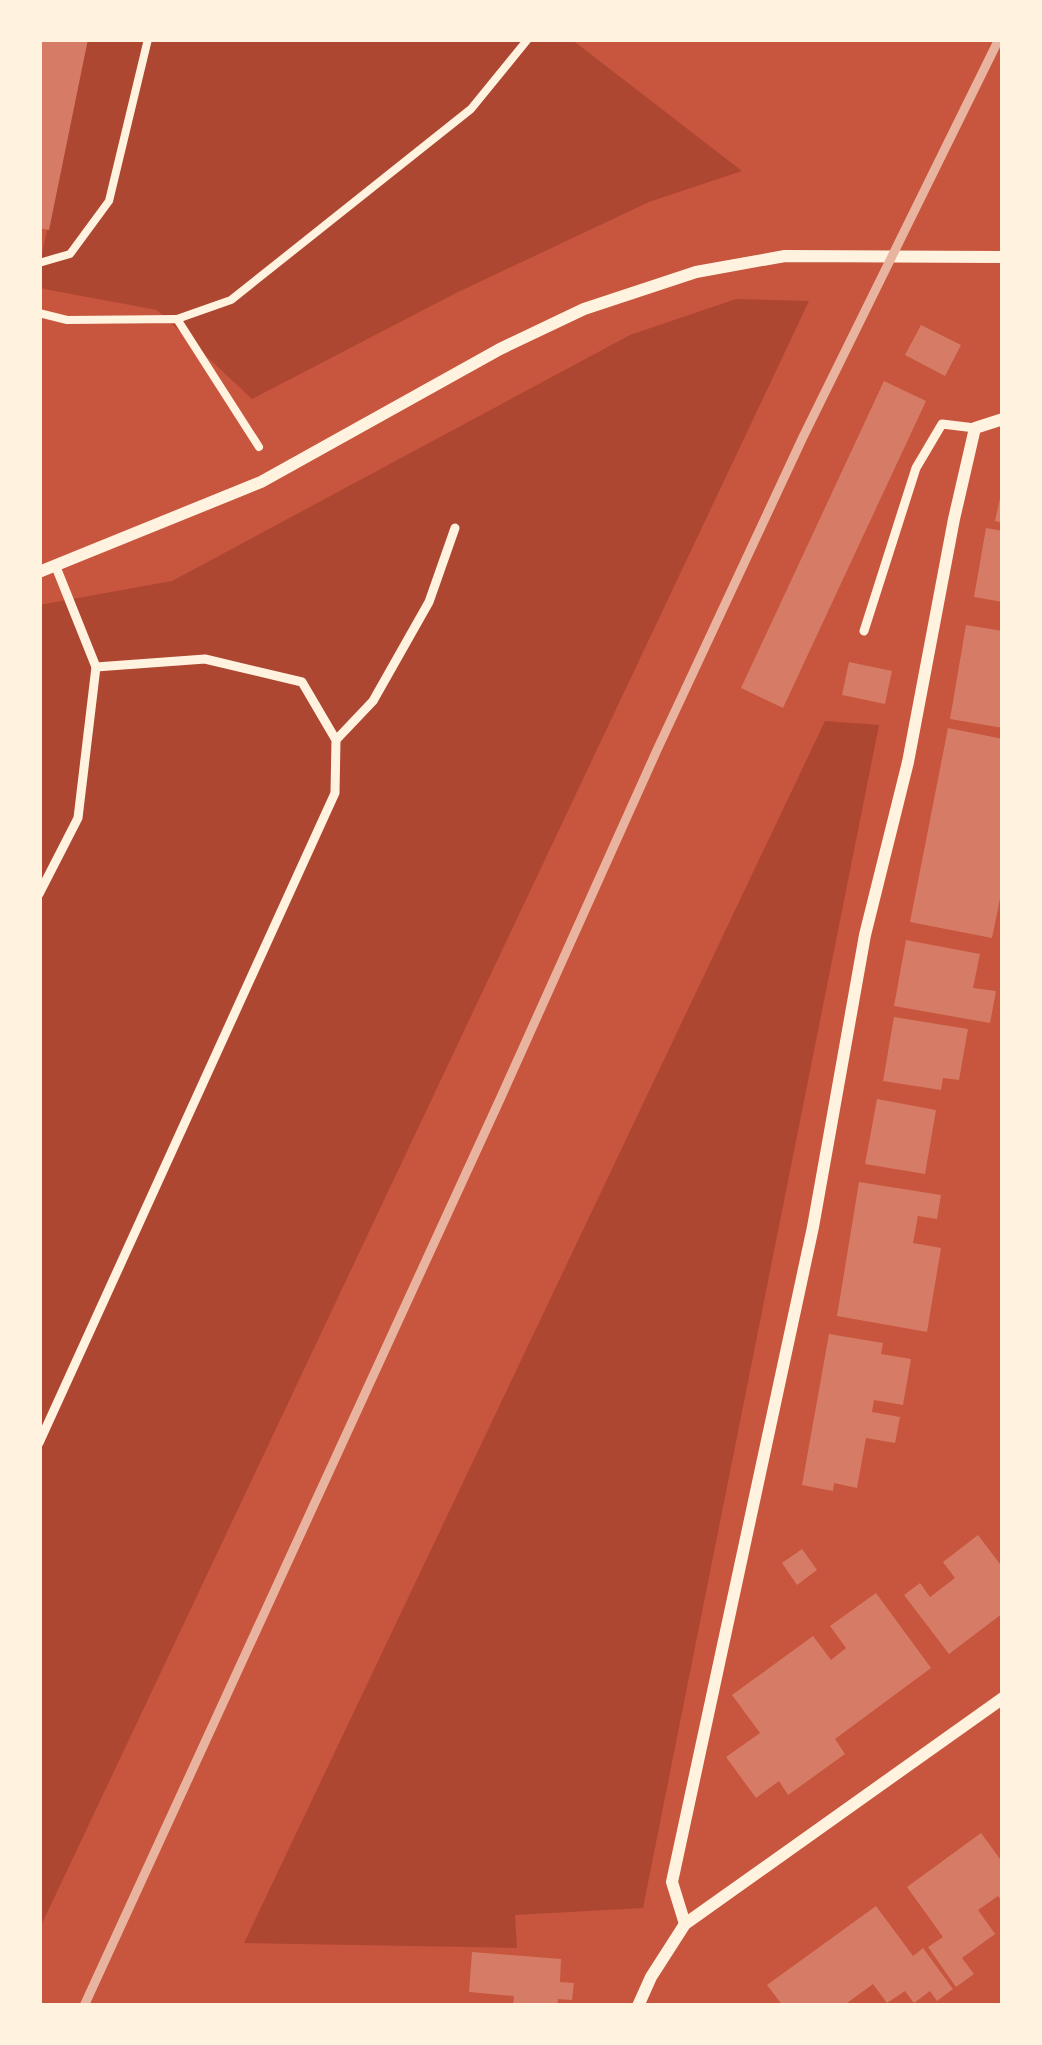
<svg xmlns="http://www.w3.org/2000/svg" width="1042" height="2045" font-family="'Roboto Serif',serif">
	<rect width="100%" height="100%" fill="#c8553d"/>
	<g fill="#ae4732">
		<path d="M88 39H571L742 171 649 202 456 293 252 399 157 310 39 288V268Z"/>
		<path d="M736 299 809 301 39 1930V605L172 581 630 335Z"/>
		<path d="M825 721 879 725 643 1908 515 1915 517 1948 244 1943Z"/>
	</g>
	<g fill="#d67c66">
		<path d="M39 39H88L49 230 39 228Z"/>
		<path d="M921 325 961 345 945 376 905 355Z"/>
		<path d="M884 381 926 401 783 708 741 688Z"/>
		<path d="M1001 494H1003V523L995 521Z"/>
		<path d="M986 528 1003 531V602L974 597Z"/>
		<path d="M966 625 1003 631V728L950 719Z"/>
		<path d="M849 662 892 671 885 704 842 695Z"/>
		<path d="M948 728 1003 739V884L992 938 910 922Z"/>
		<path d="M906 940 980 954 973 988 996 991 990 1023 894 1006Z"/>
		<path d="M894 1017 968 1029 959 1080 943 1078 941 1090 883 1081Z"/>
		<path d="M877 1099 936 1110 925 1174 865 1164Z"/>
		<path d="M859 1182 941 1195 937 1219 918 1216 913 1243 941 1248 927 1332 837 1316Z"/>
		<path d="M829 1334 883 1343 881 1354 911 1359 903 1405 874 1400 872 1412 900 1417 895 1443 866 1438 857 1488 834 1483 833 1491 802 1485Z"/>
		<path d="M978 1535 1003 1568V1613L949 1654 904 1595 920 1583 930 1597 955 1578 943 1562Z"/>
		<path d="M802 1549 817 1570 797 1585 782 1563Z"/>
		<path d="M876 1593 931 1668 835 1739 845 1754 788 1795 779 1781 756 1798 726 1757 760 1733 732 1695 813 1636 831 1660 846 1648 830 1626Z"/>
		<path d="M981 1833 1003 1863V1903L998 1896 978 1910 995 1934 962 1958 974 1974 956 1987 928 1947 943 1937 907 1887Z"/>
		<path d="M876 1906 913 1956 923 1948 953 1989 937 2001 930 1991 914 2003 905 1991 887 2003 873 1984 843 2006H783L767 1985Z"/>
		<path d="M472 1952 561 1959 560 1982 574 1983 572 2000 558 1999 557 2006H513L514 1996 469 1992Z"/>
	</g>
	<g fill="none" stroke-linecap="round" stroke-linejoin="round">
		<g stroke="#fff3e0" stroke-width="8">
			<path d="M39 263 70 254 109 201 148 39"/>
			<path d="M39 313 67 320 177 319 259 447"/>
			<path d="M177 319 231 300 471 109 528 39"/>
		</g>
		<g stroke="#fff3e0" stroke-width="9">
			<path d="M864 631 916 468 942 424 975 428"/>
			<path d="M336 740 373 701 429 602 455 528"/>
			<path d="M39 894 78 818 96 667"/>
			<path d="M39 1443 335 793 336 740 302 682 205 659 96 667 56 567"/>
		</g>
		<g stroke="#fff3e0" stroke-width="12">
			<path d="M39 572 261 482 500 349 584 309 696 272 785 256 1003 257"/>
			<path d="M685 1924 672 1882 813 1227 865 935 908 762 954 519 975 428 1003 419"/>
			<path d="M638 2006 651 1977 685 1924 1003 1698"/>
		</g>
		<path stroke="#e9b49f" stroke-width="9" d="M84 2006 501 1097 657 750 803 437 999 39"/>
	</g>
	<rect width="1042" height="2045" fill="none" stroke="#fff3e0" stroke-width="84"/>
</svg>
